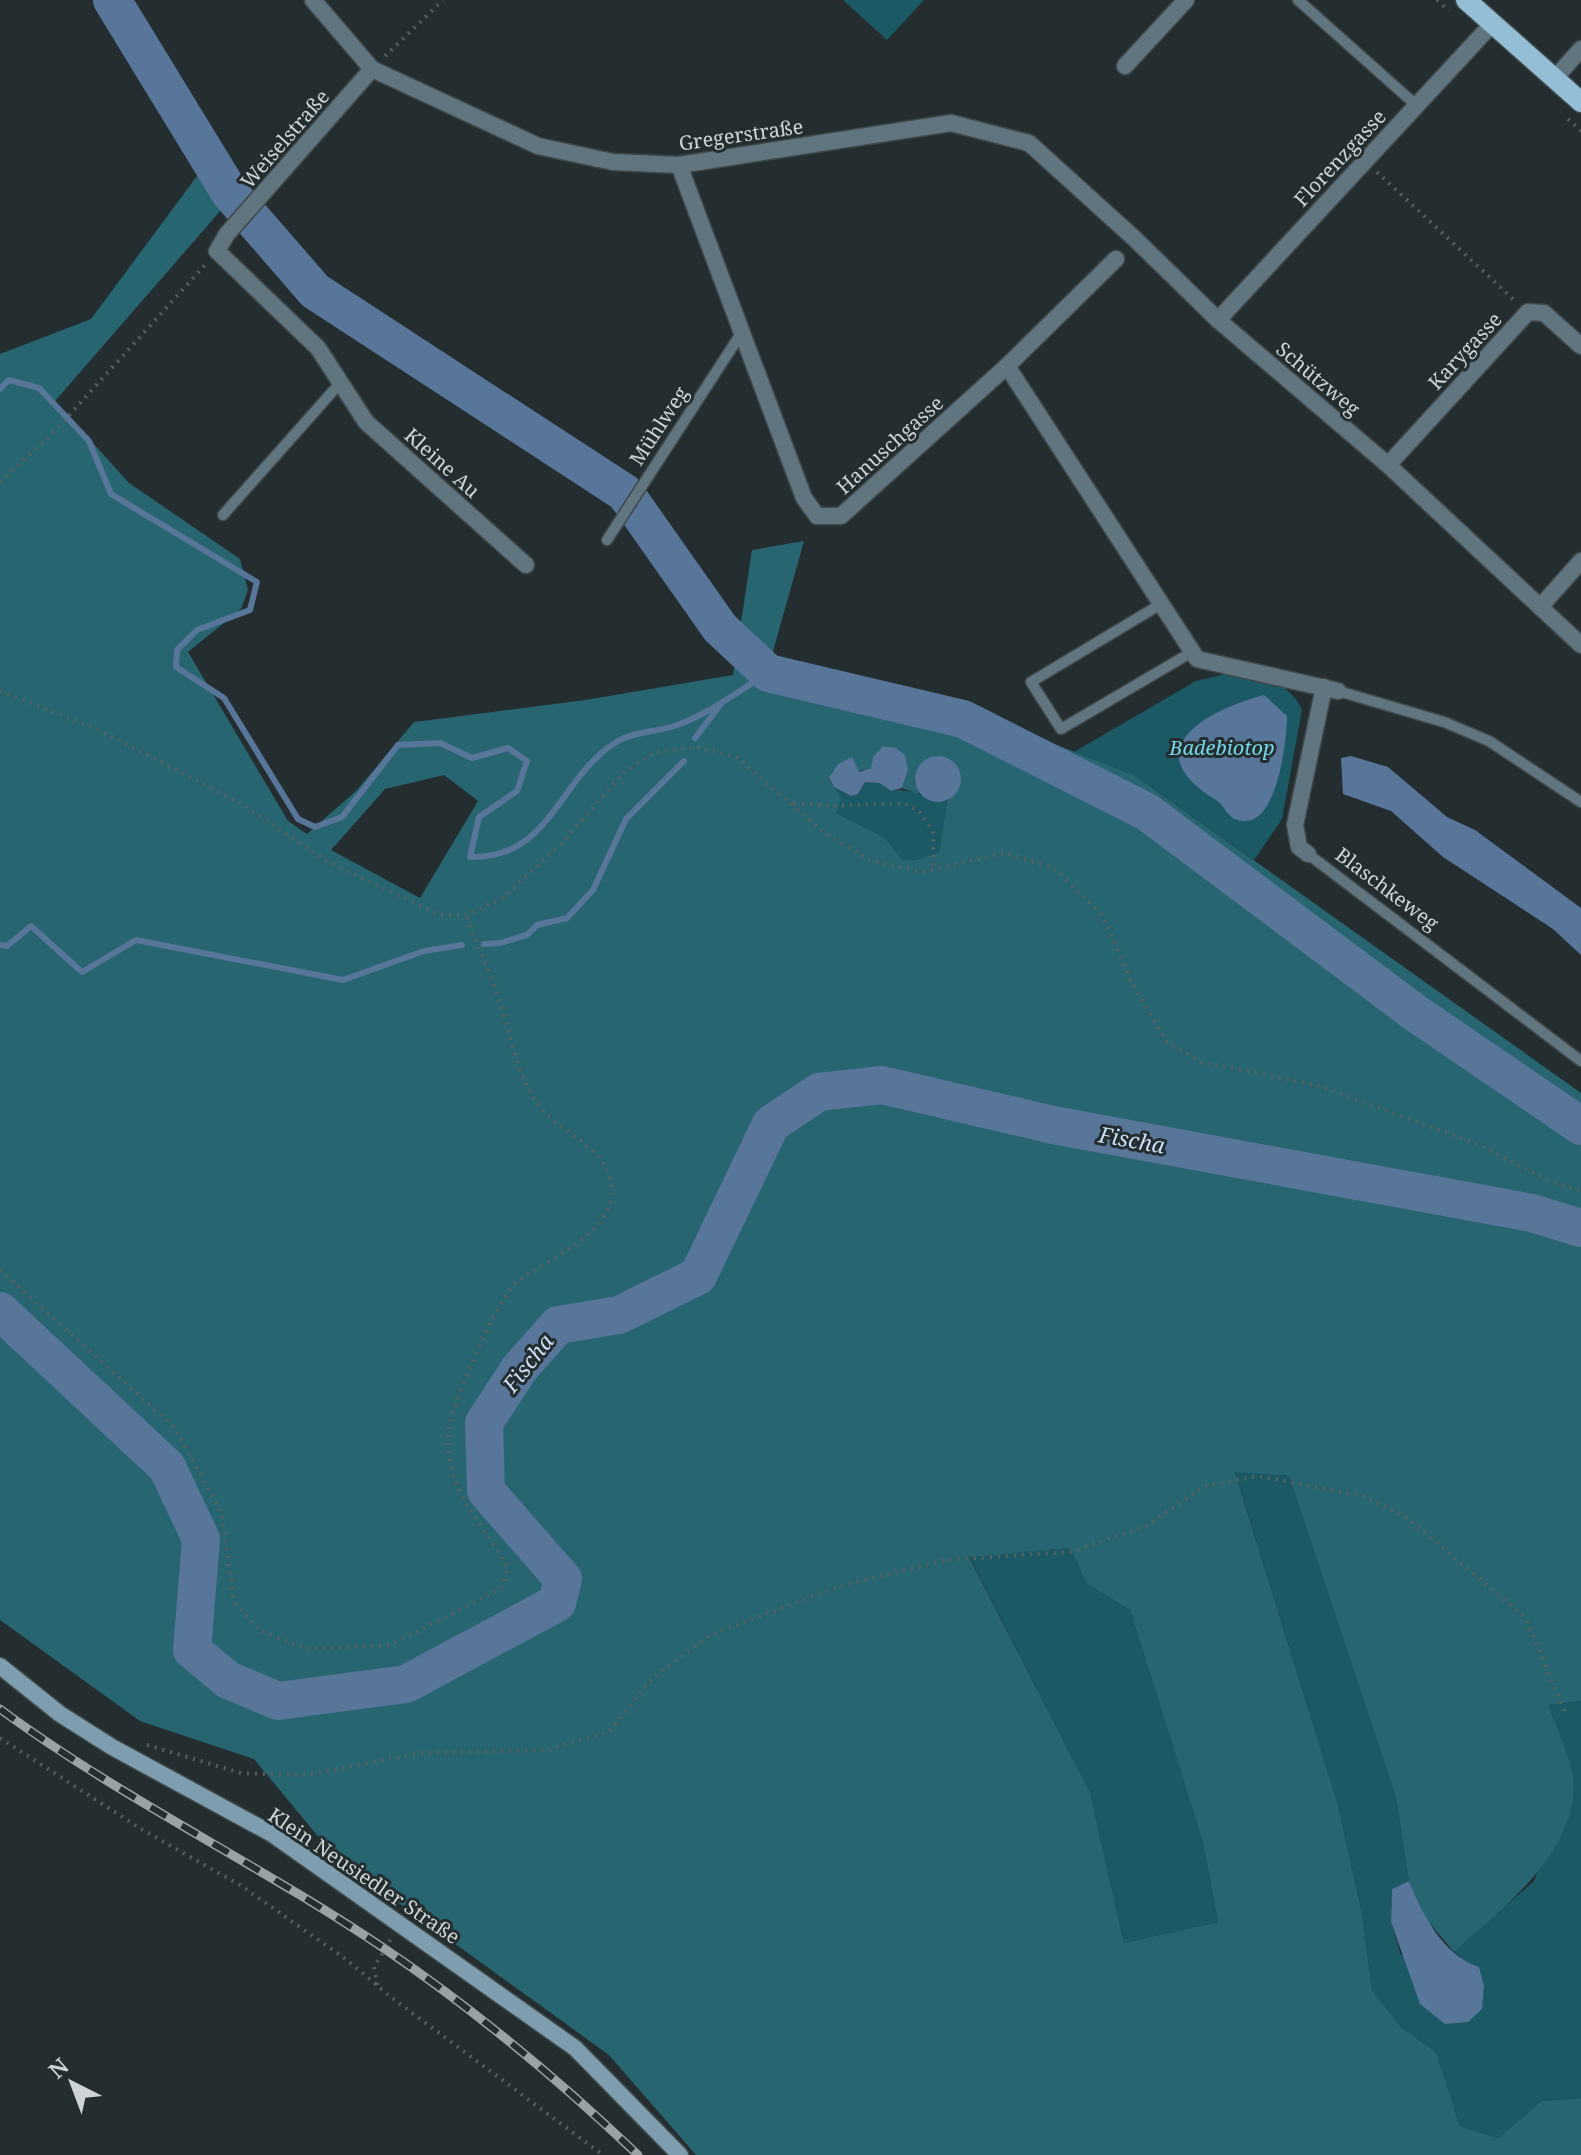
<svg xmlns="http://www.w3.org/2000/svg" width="1581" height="2155" font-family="'Noto Serif',serif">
	<rect width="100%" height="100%" fill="#242e30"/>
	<g fill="#1b5964">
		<path d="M843 0H924L887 40Z"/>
		<path d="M1226 674C1254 674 1291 682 1302 710L1282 819 1254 860 1134 775 1074 752 1196 681Z"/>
		<path d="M865 782 879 783 891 791C911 786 927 802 947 801L939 852 915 860 902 859 884 837 836 813 834 787 851 796 858 794Z"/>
		<path d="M1235 1471 1289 1476 1396 1798 1409 1881 1392 1889 1391 1922 1401 1955 1469 1964 1454 1952 1534 1881 1573 1776 1549 1705 1581 1701V2098L1541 2101 1498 2138 1460 2126 1436 2052 1401 2027 1372 1990 1362 1911 1337 1801Z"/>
		<path d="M1070 1548 1087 1584 1130 1610 1203 1843 1218 1922 1124 1943 1090 1792 969 1556Z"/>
	</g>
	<path fill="#276570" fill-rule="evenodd" d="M200 172 242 186 55 401 129 483 240 559 248 590 241 609 188 652 288 821 307 834 356 791 414 722 585 700 733 675 752 550 804 541 770 662 979 715 1134 775 1581 1093V1701L1549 1705C1556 1728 1569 1753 1573 1776 1581 1850 1502 1909 1454 1952L1421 1913 1409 1881 1396 1798 1289 1476 1235 1472 1337 1801 1362 1912 1372 1990 1401 2027 1436 2052 1460 2126 1498 2138 1541 2101 1581 2098V2155H696L609 2055 335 1857 254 1759 140 1721 0 1620V354L91 319ZM873 757 908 770 902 788 920 795 914 780 959 788 947 801 939 852 915 860 902 859 884 837 836 813 841 798 829 779 872 768ZM444 775 478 801 420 898 331 850 385 789ZM1070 1548 1087 1584 1130 1610 1203 1843 1218 1922 1124 1943 1090 1792 969 1557Z"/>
	<g fill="#577699">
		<path d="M1264 695 1287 716C1287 741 1277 825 1243 821 1227 820 1226 806 1216 800 1133 750 1207 710 1264 695Z"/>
		<path d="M883 746 896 748 905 755 908 770 902 788 891 791 879 783 865 782 858 794 851 796 834 787 829 778 838 764 852 757 859 772 871 768 873 757Z"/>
		<path d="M1351 756 1388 767 1447 817 1475 830 1581 908V955L1553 929 1443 857 1391 811 1343 794 1341 758Z"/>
		<circle cx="938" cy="779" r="23"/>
		<path d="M1409 1881C1422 1914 1443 1955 1479 1967L1484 1986 1482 2009 1468 2022 1445 2024 1420 2004 1391 1922 1392 1889Z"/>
	</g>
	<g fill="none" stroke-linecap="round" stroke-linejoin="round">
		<g stroke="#577699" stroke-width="6">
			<path d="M0 389 9 380 39 388 89 441 111 494 257 582 250 610 197 630 177 650 176 667 224 698 298 819 315 827 342 817 398 745 440 743 472 758 508 748 527 761 517 791 479 817 470 857C552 859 558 777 618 741 635 731 659 732 677 725 710 713 739 691 768 673"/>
			<path d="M695 738 721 704"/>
			<path d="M484 944 500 943 527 935 537 925 567 918 593 890 626 819 684 761"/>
			<path d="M0 945 7 946 31 926 82 972 136 940 343 980 424 951 462 945"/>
		</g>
		<g stroke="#577699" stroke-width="38">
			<path d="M112 0 230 193 315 291 625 493 720 628 768 673 963 719 1147 812 1414 1012 1581 1126"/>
			<path d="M0 1311 167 1467 201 1539 192 1650 228 1680 278 1701 406 1684 557 1603 563 1579 486 1491 484 1423 519 1369 558 1325 619 1315 698 1276 771 1124 819 1092 882 1085 1053 1125 1532 1213 1581 1228"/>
		</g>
		<defs>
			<g id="lane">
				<path d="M1298 0 1416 105"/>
				<path d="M223 515 341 382"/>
				<path d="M607 540 742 332"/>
				<path d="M1161 604 1031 682 1061 729 1192 652"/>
				<path d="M1338 691 1444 722 1489 741 1581 802"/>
				<path d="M1308 854 1581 1061"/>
			</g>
			<g id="street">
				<path d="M313 0 372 69 538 146 613 162 679 165 951 123 1029 143 1135 239 1218 320 1388 465 1581 645"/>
				<path d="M1125 66 1186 0"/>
				<path d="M372 69 227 234 217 251 318 348 366 422 526 565"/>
				<path d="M1555 78 1581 49"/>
				<path d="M679 165 804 498 817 516H841L1007 366 1116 259"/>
				<path d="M1218 320 1493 23"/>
				<path d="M1007 366 1197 659 1338 691"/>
				<path d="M1388 465 1528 312 1544 313 1581 346"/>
				<path d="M1540 607 1581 561"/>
				<path d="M1308 854 1299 847 1295 825 1324 687"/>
			</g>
			<path id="secondary" d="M0 1666 60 1714 112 1747 272 1834 575 2048 680 2155"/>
			<path id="primary" d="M1466 0 1581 102"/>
		</defs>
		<use href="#lane" stroke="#3f494a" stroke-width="13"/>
		<use href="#street" stroke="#3f494a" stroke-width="19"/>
		<use href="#secondary" stroke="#3f494a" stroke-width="19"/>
		<use href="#primary" stroke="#3f494a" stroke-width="23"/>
		<g stroke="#586162" stroke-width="4" stroke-dasharray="2 6" stroke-linecap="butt">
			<path d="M1437 0 1449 11"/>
			<path d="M385 56 443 0"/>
			<path d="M1568 119 1581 131"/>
			<path d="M1377 172 1514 300"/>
			<path d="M0 482 53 433 205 265"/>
			<path d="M0 691 99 730 242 804 328 862 440 915H466L503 898 563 842 625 771 656 752 699 747 736 757 825 833 870 860 921 872 1005 853 1054 868 1103 916 1130 979 1166 1041 1201 1062 1317 1085 1480 1145 1547 1180 1581 1191"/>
			<path d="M794 803 832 806 904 803 919 811 933 831 934 869"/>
			<path d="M0 1270 175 1428 221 1512 234 1602 260 1631 307 1649 390 1645 501 1589 508 1569C491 1534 462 1509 452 1470 448 1458 446 1435 450 1422 457 1394 497 1298 518 1281 548 1258 623 1231 610 1180 602 1144 560 1133 540 1107 517 1077 514 1046 503 1012 493 979 479 947 466 915"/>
			<path d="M0 1738 141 1829 240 1885 347 1960 392 1998 603 2155"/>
			<path d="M147 1745 241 1773 307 1775 420 1753 545 1750 609 1732 653 1677 710 1635 840 1586 946 1560 1070 1552 1144 1527 1205 1486 1258 1476 1363 1496 1406 1517 1525 1617 1566 1714"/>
			<path d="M377 1985 374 1967 391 1939"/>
		</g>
		<use href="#lane" stroke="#617580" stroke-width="10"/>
		<use href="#street" stroke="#617580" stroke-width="16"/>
		<use href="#secondary" stroke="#7e9eb0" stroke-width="16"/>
		<use href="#primary" stroke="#94bed5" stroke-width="20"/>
		<defs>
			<path id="rail" d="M0 1709C122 1799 259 1864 385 1949 475 2010 559 2080 638 2155"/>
		</defs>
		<use href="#rail" stroke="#9ba2a3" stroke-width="9"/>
		<use href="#rail" stroke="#242e30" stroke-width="6" stroke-dasharray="18" stroke-linecap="butt"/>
	</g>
	<g text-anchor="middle" stroke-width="6" stroke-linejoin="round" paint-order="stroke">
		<g font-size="20" fill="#ced4d5" stroke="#242e30">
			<text transform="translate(741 135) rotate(-8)" y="7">Gregerstraße</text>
			<text transform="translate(285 139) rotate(-49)" y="7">Weiselstraße</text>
			<text transform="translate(1340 158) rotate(-47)" y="7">Florenzgasse</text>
			<text transform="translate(1465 351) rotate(-47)" y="7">Karygasse</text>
			<text transform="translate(1318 379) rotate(40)" y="7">Schützweg</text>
			<text transform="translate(659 426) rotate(-57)" y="7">Mühlweg</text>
			<text transform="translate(890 445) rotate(-42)" y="7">Hanuschgasse</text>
			<text transform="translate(442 463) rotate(42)" y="7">Kleine Au</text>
			<text transform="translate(1387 889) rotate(37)" y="7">Blaschkeweg</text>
			<text transform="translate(364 1876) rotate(34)" y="7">Klein Neusiedler Straße</text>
		</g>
		<g font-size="20" font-style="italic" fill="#75d6e9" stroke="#242e30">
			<text x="1222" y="755">Badebiotop</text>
		</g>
		<g font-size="22" font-style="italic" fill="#cadef5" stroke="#242e30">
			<text transform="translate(1132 1140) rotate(10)" y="8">Fischa</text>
			<text transform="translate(528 1363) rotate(-52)" y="8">Fischa</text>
		</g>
	</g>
	<g transform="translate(72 2083) rotate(318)" stroke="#242e30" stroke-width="6" paint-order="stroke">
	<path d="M0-6L14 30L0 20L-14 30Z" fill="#ced4d5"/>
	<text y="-12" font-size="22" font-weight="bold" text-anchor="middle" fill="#ced4d5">N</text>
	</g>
</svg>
